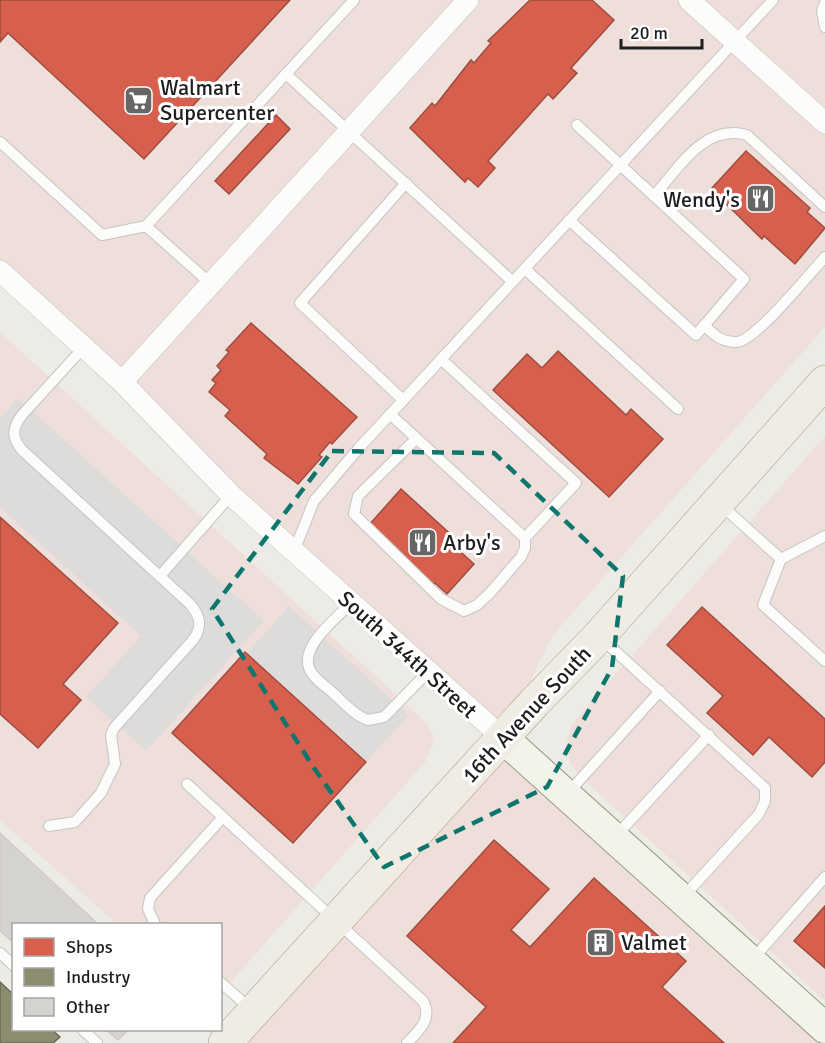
<svg xmlns="http://www.w3.org/2000/svg" width="825" height="1043" font-family="Signika,sans-serif">
	<rect width="100%" height="100%" fill="#ecebe6"/>
	<g fill="#efdfdb">
		<path d="M0 0H825V327L552 636 503 738 825 1028V1043H225L502 738 0 271Z"/>
		<path d="M0 332 418 715 428 725 434 740 426 761 221 993 220 924H117L0 820Z"/>
		<path d="M825 436V1001L582 778 571 765 566 746 571 727 578 717Z"/>
	</g>
	<g fill="#dddcda">
		<path d="M18 398 264 621 146 751 86 697 141 636 0 507V418Z"/>
		<path d="M289 606 409 715 367 761 247 653Z"/>
	</g>
	<g fill="#d6604d" stroke="#9f4c3f" stroke-width="1.5">
		<path d="M0 0H290L144 159 8 33 0 42Z"/>
		<path d="M530 0H592L614 20 571 68 577 73 553 99 548 94 488 161 495 168 478 187 468 178 465 182 410 128 432 103 435 106 471 60 474 63 491 43 488 41Z"/>
		<path d="M276 115 290 129 229 194 215 181Z"/>
		<path d="M746 151 810 208 807 212 825 228 795 264 764 236 762 239 711 189Z"/>
		<path d="M251 323 357 417 332 444 330 442 319 455 322 457 298 484 264 458 267 454 225 416 230 410 209 392 216 383 212 380 221 370 217 366 229 352 226 350Z"/>
		<path d="M558 351 626 415 631 409 663 439 609 497 493 390 527 354 542 368Z"/>
		<path d="M401 489 457 540 453 545 474 564 447 594 435 583 432 587 369 525Z"/>
		<path d="M0 517 118 623 63 684 81 700 38 748 0 714Z"/>
		<path d="M702 607 825 719V762L812 777 769 737 753 755 707 713 723 696 667 645Z"/>
		<path d="M245 652 366 762 293 843 172 733Z"/>
		<path d="M494 840 549 889 511 930 530 947 594 878 686 961 662 987 724 1043H453L486 1007 407 936Z"/>
		<path d="M825 906V968L794 941Z"/>
	</g>
	<path fill="#8c8c6e" stroke="#6b6b56" stroke-width="1.5" d="M0 982 14 995V1030H52L60 1037 53 1043H0Z"/>
	<g fill="#d4d3cf" stroke="#d0cdc7" stroke-width="1.5">
		<path d="M0 833 98 924H14V943L0 931Z"/>
		<path d="M106 1030H128L118 1040Z"/>
	</g>
	<g fill="none" stroke-linecap="round" stroke-linejoin="round">
		<defs>
			<g id="lane">
				<path d="M825 3 822 11 825 27"/>
				<path d="M286 74 512 281"/>
				<path d="M0 142 102 235 146 226 354 0"/>
				<path d="M654 196C678 169 704 123 747 135L825 207"/>
				<path d="M569 220 696 335 744 279 577 125"/>
				<path d="M146 226 211 284"/>
				<path d="M525 269 678 409"/>
				<path d="M704 325C714 335 721 342 736 342 754 343 810 273 825 257"/>
				<path d="M403 400 300 303 406 183"/>
				<path d="M390 414 525 538 576 483 441 359"/>
				<path d="M416 439 358 496 354 514 441 599 464 611 477 605 490 593 521 557 525 548V538"/>
				<path d="M721 505 781 559"/>
				<path d="M825 536 781 559 763 605 825 661"/>
				<path d="M294 551 314 501 359 448 773 0"/>
				<path d="M160 576 231 495"/>
				<path d="M350 604C337 618 301 645 309 668 313 678 324 685 332 692 343 702 354 715 368 720L384 717 428 672"/>
				<path d="M601 638 765 788V801L759 814 683 897"/>
				<path d="M187 784 423 1001C433 1018 419 1031 407 1043"/>
				<path d="M568 793 660 691"/>
				<path d="M49 826 75 822 101 793 115 764 111 735 114 728 193 640C203 626 200 616 190 604L23 451C11 438 12 428 22 415L84 347"/>
				<path d="M615 837 709 735"/>
				<path d="M155 924 148 909 150 898 223 817"/>
				<path d="M0 953 14 966"/>
				<path d="M752 960 825 877"/>
				<path d="M220 982 251 1009"/>
				<path d="M83 1030 97 1043"/>
			</g>
			<g id="street">
				<path d="M689 0 825 123"/>
				<path d="M0 271 122 382 231 495 503 738"/>
				<path d="M122 382 468 0"/>
			</g>
			<path id="secondary" d="M503 738 825 1028"/>
			<path id="primary" d="M225 1043 534 703 599 636 825 382"/>
		</defs>
		<use href="#lane" stroke="#c5c4c2" stroke-width="12"/>
		<use href="#street" stroke="#c5c4c2" stroke-width="22"/>
		<use href="#secondary" stroke="#93977e" stroke-width="32"/>
		<use href="#primary" stroke="#a39b82" stroke-width="34"/>
		<use href="#lane" stroke="#fcfcfb" stroke-width="10"/>
		<use href="#street" stroke="#fcfcfb" stroke-width="21"/>
		<use href="#secondary" stroke="#f2f4e9" stroke-width="30"/>
		<use href="#primary" stroke="#f1ece3" stroke-width="33"/>
	</g>
	<path fill="none" stroke="#0f766e" stroke-width="4.5" stroke-dasharray="12 8" stroke-linejoin="round" d="M332 451 494 453 623 576 612 668 547 787 384 867 316 771 212 609Z"/>
	<defs>
		<symbol id="supermarket-square" viewBox="-11 -11 22 22"><rect x="-9" y="-9" width="18" height="18" rx="4" fill="#666664" stroke="#fff"/><path d="M-6-5.5h2.5l.6 2H6L4.5 2H-2.5L-4.4-4H-6ZM-1.5 3.2a1.3 1.3 0 1 0 .1 0ZM3 3.2a1.3 1.3 0 1 0 .1 0Z" fill="#fff"/></symbol>
		<symbol id="restaurant-square" viewBox="-11 -11 22 22"><rect x="-9" y="-9" width="18" height="18" rx="4" fill="#666664" stroke="#fff"/><path d="M-5-6h1v4h1v-4h1v4h1v-4h1v5L-1.5 .5V6h-2V.5L-5-1ZM5-6V6H3V1.5H1.5Q1.5-4 5-6Z" fill="#fff"/></symbol>
		<symbol id="building-square" viewBox="-11 -11 22 22"><rect x="-9" y="-9" width="18" height="18" rx="4" fill="#666664" stroke="#fff"/><path d="M-4-6H4V6H1V3H-1V6H-4ZM-2.5-4.3h1.7v1.8h-1.7ZM.8-4.3h1.7v1.8H.8ZM-2.5-1h1.7V.8h-1.7ZM.8-1h1.7V.8H.8Z" fill="#fff"/></symbol>
	</defs>
	<g fill-rule="evenodd">
		<use href="#supermarket-square" x="122" y="84" width="33" height="33"/>
		<use href="#restaurant-square" x="744" y="182" width="33" height="33"/>
		<use href="#restaurant-square" x="406" y="526" width="33" height="33"/>
		<use href="#building-square" x="584" y="926" width="33" height="33"/>
	</g>
	<g text-anchor="middle" stroke-width="6" stroke-linejoin="round" paint-order="stroke">
		<g font-size="22" fill="#1e1e1e" stroke="#fff" text-anchor="start">
			<text x="160" y="95">Walmart<tspan x="160" dy="25">Supercenter</tspan></text>
			<text x="740" y="207" text-anchor="end">Wendy's</text>
			<text x="443" y="550">Arby's</text>
			<text x="621" y="950">Valmet</text>
		</g>
		<g font-size="22" fill="#1e1e1e" stroke="#fff">
			<text transform="translate(408 654) rotate(42)" y="8">South 344th Street</text>
			<text transform="translate(526 714) rotate(-47)" y="8">16th Avenue South</text>
		</g>
	</g>
	<rect x="12" y="923" width="210" height="108" fill="#ffffff" stroke="#a5a5a5" stroke-width="1.5"/>
	<rect x="24" y="938" width="30" height="18" fill="#d6604d" stroke="#a5a5a5" stroke-width="1.5"/>
	<text x="66" y="953" font-size="18" fill="#1e1e1e">Shops</text>
	<rect x="24" y="968" width="30" height="18" fill="#8c8c6e" stroke="#a5a5a5" stroke-width="1.5"/>
	<text x="66" y="983" font-size="18" fill="#1e1e1e">Industry</text>
	<rect x="24" y="998" width="30" height="18" fill="#d4d3cf" stroke="#a5a5a5" stroke-width="1.5"/>
	<text x="66" y="1013" font-size="18" fill="#1e1e1e">Other</text>
	<path d="M621 39v9h81v-9" fill="none" stroke="#1e1e1e" stroke-width="3"/>
	<text x="630" y="39" font-size="18" fill="#1e1e1e" stroke="#ffffff" stroke-width="4.5" paint-order="stroke">20 m</text>
</svg>
